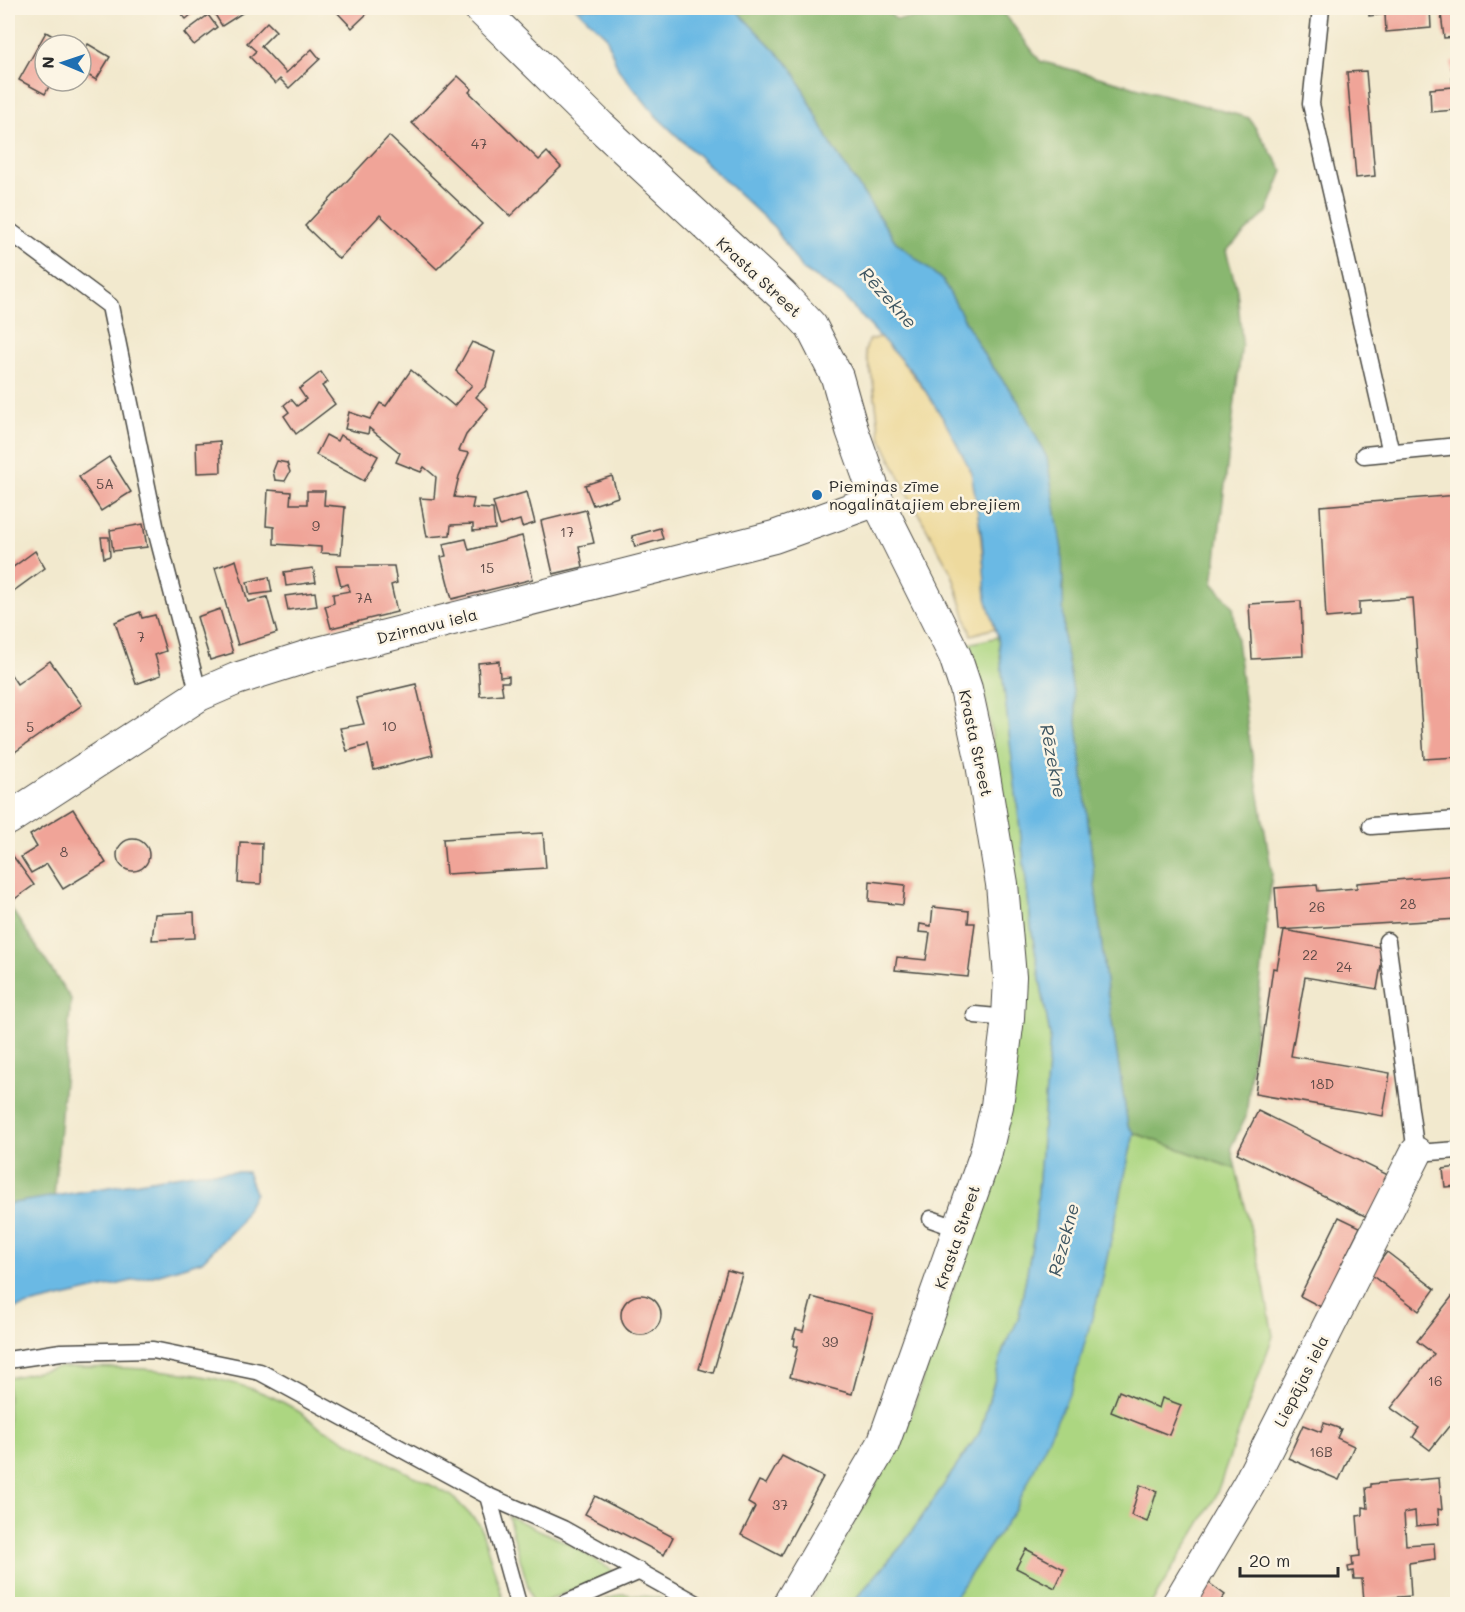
<svg xmlns="http://www.w3.org/2000/svg" width="1465" height="1612" font-family="Mali,sans-serif">
	<rect width="100%" height="100%" fill="#fcf5e5"/>
	<filter id="ink" filterUnits="userSpaceOnUse"><feTurbulence type="fractalNoise" baseFrequency=".0167" numOctaves="2"/><feDisplacementMap in="SourceGraphic" scale="12" xChannelSelector="R" yChannelSelector="G"/><feConvolveMatrix kernelMatrix="1 2 1 2 8 2 1 2 1" color-interpolation-filters="sRGB"/></filter>
	<filter id="wash" filterUnits="userSpaceOnUse"><feTurbulence type="fractalNoise" baseFrequency=".008" numOctaves="4" result="noise"/><feDisplacementMap in="SourceGraphic" scale="24" xChannelSelector="R" yChannelSelector="G"/><feGaussianBlur stdDeviation="1.35" result="paint"/><feColorMatrix in="noise" values="0 0 0 0 0 0 0 0 0 0 0 0 0 0 0 0 0 1.4 0 .05"/><feComposite in="paint" operator="in"/></filter>
	<g filter="url(#wash)">
		<rect width="100%" height="100%" fill="#f2e9ce"/>
		<g fill="#acd681" stroke="#6c8056" stroke-width="1.5">
			<path d="M998 637 1032 933 1050 1036 1035 1230 1018 1320 1003 1350 980 1432 904 1543 851 1604H809L896 1447 913 1408 1002 1145 992 736 985 698 964 645Z"/>
			<path d="M1134 1133 1236 1169 1262 1275 1273 1336 1215 1498 1151 1604H950L1015 1510 1101 1286Z"/>
			<path d="M59 1367C142 1367 252 1368 318 1426L452 1496 480 1525 505 1604H8V1378Z"/>
			<path d="M508 1516 568 1543 615 1572 539 1604H533Z"/>
			<path d="M623 1594 660 1598 671 1604H594Z"/>
		</g>
		<g fill="#89b76f" stroke="#5a714d" stroke-width="1.5">
			<path d="M734 8H882L896 19 1004 13 1040 61 1249 118 1283 171 1267 212 1226 251 1237 290 1242 342 1213 584 1233 606 1248 731 1272 873 1246 1117 1231 1147 1236 1169 1134 1133 1128 1127 1106 983 1074 697 1064 641 1062 550 1018 401 984 355 943 281 895 241 833 148 792 68Z"/>
			<path d="M8 904 71 999 54 1197 8 1211Z"/>
		</g>
		<path fill="#eeda9e" stroke="#8c8264" stroke-width="1.5" d="M881 337C914 374 953 423 970 470 974 479 974 491 976 502 983 544 983 587 995 628L971 635 952 574 907 493 880 436 873 381 865 351 869 340Z"/>
		<g fill="#6ab9e4" stroke="#4a7288" stroke-width="1.5">
			<path d="M576 8H734L792 68 833 148 895 241 943 281 984 355 1018 401 1047 458 1062 550 1064 641 1074 697 1106 983 1128 1126 1134 1133 1101 1286 1072 1388 1015 1510 950 1604H851L904 1543 980 1432 1003 1350 1018 1320 1035 1230 1050 1036 1032 933 998 637 986 598 982 539 971 471 944 420 915 375 842 295 802 269 774 227 657 117 618 69 606 36Z"/>
			<path d="M199 1172H247L255 1193 239 1224 202 1261 153 1276 8 1310V1204Z"/>
		</g>
		<g id="blocks">
			<g fill="#f0a498">
				<path d="M176 8H199L186 19Z"/>
				<path d="M211 8H250L222 26Z"/>
				<path d="M333 8H373L352 28Z"/>
				<path d="M1368 8H1430L1431 28 1386 32 1385 14 1369 16Z"/>
				<path d="M1458 13V37L1444 38 1441 14Z"/>
				<path d="M208 15 217 27 194 45 184 33Z"/>
				<path d="M267 22 276 31 261 46 286 73 312 49 320 59 289 88 280 79 275 84 250 57 256 51 247 43Z"/>
				<path d="M46 32 68 45H45V81H52L45 94 19 80Z"/>
				<path d="M88 44 110 57 96 80 81 71V56Z"/>
				<path d="M1451 61H1458V123L1455 110 1431 112 1430 89 1453 87Z"/>
				<path d="M1366 71 1375 176 1356 178 1347 72Z"/>
				<path d="M458 76 472 89 469 92 539 160 547 152 561 167 510 216 412 123Z"/>
				<path d="M389 136 482 224 437 269 380 215 339 259 305 226Z"/>
				<path d="M472 342 495 352 486 386 476 397 488 408 466 435 459 451 469 453 459 476 454 497 474 499 472 508 493 509 495 529 473 531V524L451 525 450 535 427 537 420 498 434 499 436 477 424 467 421 472 396 462 400 453 369 428 368 434 345 429 349 412 370 419 380 403 386 406 411 370 454 406 472 385 456 371Z"/>
				<path d="M321 372 328 382 322 386 335 404 296 434 284 416 289 412 284 405 291 399 297 406 306 399 299 389Z"/>
				<path d="M326 435 337 441 340 435 378 456 364 481 316 455Z"/>
				<path d="M220 441 221 472 197 473 196 443Z"/>
				<path d="M109 457 131 492 101 511 79 477Z"/>
				<path d="M277 461 287 463 290 472 285 481 275 480 273 471Z"/>
				<path d="M612 476 618 497 593 505 585 485Z"/>
				<path d="M268 490 291 492 290 504H307V491H325L324 505 345 507 341 554 321 553V547L274 544V527L266 526Z"/>
				<path d="M527 492 535 523 522 527 520 520 500 526 493 502Z"/>
				<path d="M1458 495V757L1424 759 1413 598 1359 602V615L1326 618 1320 506Z"/>
				<path d="M586 510 594 543 579 546 583 567 553 574 541 521Z"/>
				<path d="M143 524 147 547 113 551 110 530Z"/>
				<path d="M660 528 663 539 635 547 632 536Z"/>
				<path d="M522 536 533 579 452 599 441 557 446 556 443 544 466 539 469 550Z"/>
				<path d="M101 537H109L110 556 104 558Z"/>
				<path d="M35 551 45 568 8 595V571Z"/>
				<path d="M236 560 248 602 267 597 277 633 238 645 215 568Z"/>
				<path d="M336 566H394L397 583 391 585 397 612 331 628 325 606 334 603 333 594 350 591 348 584 341 586Z"/>
				<path d="M313 568 316 582 286 586 284 572Z"/>
				<path d="M269 577 272 592 250 595 247 582Z"/>
				<path d="M315 592 317 606 288 610 285 596Z"/>
				<path d="M1301 601 1303 656 1252 659 1249 604Z"/>
				<path d="M220 609 233 653 210 660 197 617Z"/>
				<path d="M140 612 142 618 155 615 166 651 155 655 161 675 136 684 115 622Z"/>
				<path d="M50 661 82 705 12 754 8 748V670L17 684Z"/>
				<path d="M499 661 500 677 509 676V682H501L503 694 480 696 478 663Z"/>
				<path d="M416 684 433 755 374 770 368 745 347 751 340 728 364 724 356 698Z"/>
				<path d="M73 809 106 863 63 889 47 864 31 873 21 857 37 847 30 835Z"/>
				<path d="M543 833 546 868 446 874 443 839Z"/>
				<circle cx="133" cy="855" r="16"/>
				<path d="M240 842 262 843 261 884 238 883Z"/>
				<path d="M10 852 34 885 9 903 8 854Z"/>
				<path d="M1458 875V919L1278 930 1275 888 1317 885 1318 891 1357 888V883Z"/>
				<path d="M870 881 905 885 903 905 869 901Z"/>
				<path d="M933 907 969 911 968 923H975L968 977 895 970 897 957 926 960 930 933 919 932 920 924 931 926Z"/>
				<path d="M194 912 195 938 152 940 155 914Z"/>
				<path d="M1284 930 1384 948 1377 989 1305 977 1291 1056 1390 1073 1383 1116 1255 1094 1273 968 1277 969Z"/>
				<path d="M1258 1111 1392 1177 1371 1219 1237 1153Z"/>
				<path d="M1458 1167V1186L1445 1187 1443 1169Z"/>
				<path d="M1339 1217 1360 1227 1321 1307 1300 1296Z"/>
				<path d="M1387 1252 1435 1289 1419 1311 1370 1274Z"/>
				<path d="M727 1270 742 1274 713 1373 699 1369Z"/>
				<path d="M1458 1289V1415L1430 1450 1413 1437 1419 1428 1391 1408 1434 1354 1417 1341Z"/>
				<circle cx="641" cy="1315" r="20"/>
				<path d="M812 1297 873 1314 852 1394 790 1377 798 1346H794L795 1338H793L796 1329 803 1331Z"/>
				<path d="M1119 1391 1159 1408 1162 1398 1181 1405 1169 1435 1111 1412Z"/>
				<path d="M1324 1423 1341 1429 1337 1438 1354 1446 1339 1480 1288 1458 1303 1425 1321 1432Z"/>
				<path d="M782 1456 823 1477 781 1556 741 1535 755 1507 748 1503 759 1481 766 1484Z"/>
				<path d="M1439 1478 1442 1510 1438 1509 1439 1524 1416 1526 1415 1511 1404 1513 1406 1545 1434 1543 1435 1559 1409 1563 1411 1596 1364 1600 1362 1579H1354L1353 1571 1349 1572 1348 1567 1353 1566 1352 1557 1360 1556 1357 1516 1363 1515V1507L1368 1508 1366 1488 1371 1487V1484Z"/>
				<path d="M1140 1485 1157 1491 1147 1522 1131 1515Z"/>
				<path d="M595 1496 673 1537 664 1555 585 1514Z"/>
				<path d="M1026 1549 1064 1569 1055 1588 1016 1568Z"/>
				<path d="M1209 1583 1225 1595 1218 1604H1194Z"/>
			</g>
		</g>
	</g>
	<g filter="url(#ink)">
		<use href="#blocks" fill-opacity="0" stroke="#494843" stroke-width="1.5"/>
		<g fill="none" stroke-linecap="round" stroke-linejoin="round">
			<defs>
				<g id="lane">
					<path d="M1321 8 1311 104 1391 453"/>
					<path d="M8 230 110 306 156 530 199 695"/>
					<path d="M1364 455 1458 446"/>
					<path d="M1371 826 1458 820"/>
					<path d="M1387 941 1416 1153 1458 1150"/>
					<path d="M975 1015 1008 1018"/>
					<path d="M931 1219 959 1229"/>
					<path d="M8 1360 61 1352 153 1350 260 1372 488 1496 563 1529 697 1604"/>
					<path d="M488 1496 518 1604"/>
					<path d="M564 1604 640 1571"/>
				</g>
				<g id="street">
					<path d="M480 8 600 126 782 295 811 326 837 377 852 430 877 500 955 656 966 689 981 758 1002 884 1010 977 1008 1018 997 1106 985 1156 883 1444 789 1604"/>
					<path d="M8 819 199 695 236 679 315 654 774 537 877 500"/>
					<path d="M1178 1604 1249 1484 1416 1153"/>
				</g>
			</defs>
			<use href="#lane" stroke="#494843" stroke-width="19"/>
			<use href="#street" stroke="#494843" stroke-width="34"/>
			<use href="#lane" stroke="#fff" stroke-width="16"/>
			<use href="#street" stroke="#fff" stroke-width="32"/>
		</g>
	</g>
	<circle fill="#1f6fb2" stroke="#fcf5e5" stroke-width="2" cx="817" cy="495" r="6"/>
	<g text-anchor="middle" stroke-width="5" stroke-linejoin="round" paint-order="stroke">
		<g font-size="14" fill="#5c4946">
			<text x="479" y="149">47</text>
			<text x="105" y="489">5A</text>
			<text x="316" y="531">9</text>
			<text x="567" y="537">17</text>
			<text x="487" y="573">15</text>
			<text x="364" y="603">7A</text>
			<text x="141" y="642">7</text>
			<text x="389" y="731">10</text>
			<text x="30" y="732">5</text>
			<text x="64" y="857">8</text>
			<text x="1408" y="909">28</text>
			<text x="1317" y="912">26</text>
			<text x="1310" y="960">22</text>
			<text x="1344" y="972">24</text>
			<text x="1322" y="1089">18D</text>
			<text x="830" y="1347">39</text>
			<text x="1435" y="1386">16</text>
			<text x="1321" y="1457">16B</text>
			<text x="780" y="1510">37</text>
		</g>
		<g font-size="16" fill="#2b2b2b" stroke="#fcf5e5">
			<text transform="translate(759 277) rotate(43)" y="6">Krasta Street</text>
			<text transform="translate(427 626) rotate(-14)" y="6">Dzirnavu iela</text>
			<text transform="translate(976 743) rotate(78)" y="6">Krasta Street</text>
			<text transform="translate(957 1237) rotate(-71)" y="6">Krasta Street</text>
			<text transform="translate(1301 1381) rotate(-63)" y="6">Liepājas iela</text>
		</g>
		<g font-size="16" fill="#2b2b2b" stroke="#fcf5e5" text-anchor="start">
			<text x="829" y="492">Piemiņas zīme<tspan x="829" dy="18">nogalinātajiem ebrejiem</tspan></text>
		</g>
		<g font-size="18" font-style="italic" fill="#3e5662" stroke="#fcf5e5">
			<text transform="translate(888 298) rotate(48)" y="6">Rēzekne</text>
			<text transform="translate(1053 761) rotate(79)" y="6">Rēzekne</text>
			<text transform="translate(1064 1240) rotate(-75)" y="6">Rēzekne</text>
		</g>
	</g>
	<rect width="1465" height="1612" fill="none" stroke="#fcf5e5" stroke-width="30"/>
	<g transform="translate(63 63) rotate(272)"><circle r="28" fill="#fcf5e5" stroke="#a8a49b" stroke-width="1.5"/>
	<path d="M0-4.5L10 22L0 15L-10 22Z" fill="#1f6fb2"/>
	<text y="-9" font-size="16" font-weight="bold" text-anchor="middle" fill="#2b2b2b">N</text>
	</g>
	<path d="M1240 1567v9h98v-9" fill="none" stroke="#2b2b2b" stroke-width="3"/>
	<text x="1249" y="1567" font-size="18" fill="#2b2b2b" stroke="#fcf5e5" stroke-width="4.5" paint-order="stroke">20 m</text>
</svg>
